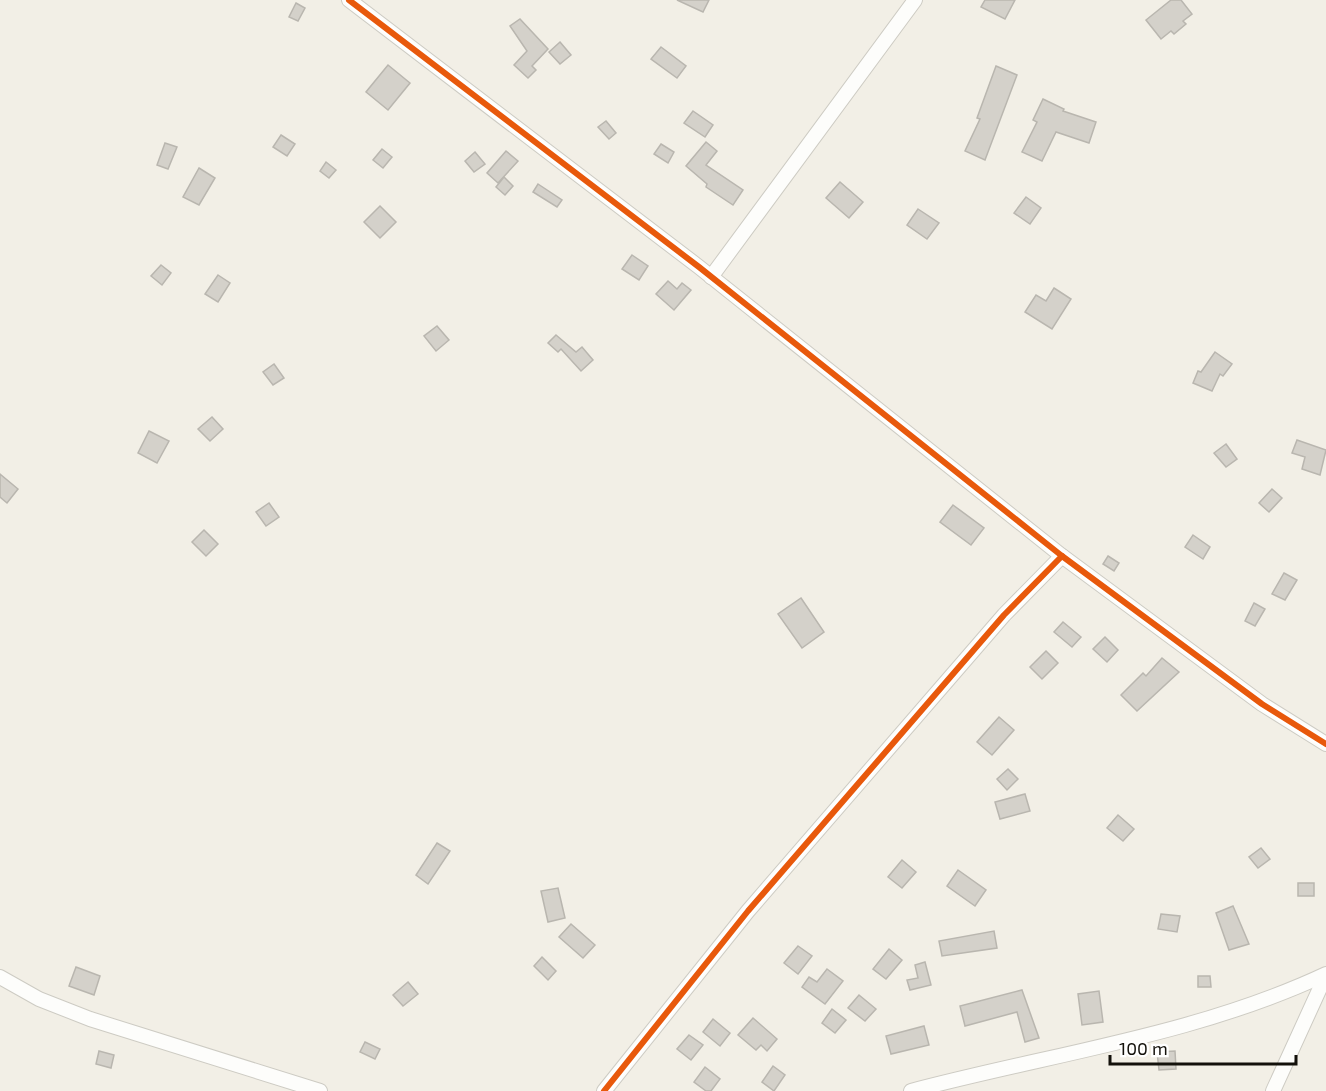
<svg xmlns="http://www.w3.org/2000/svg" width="1326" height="1091" font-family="'Exo 2',sans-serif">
	<rect width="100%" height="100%" fill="#f2efe6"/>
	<g fill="#d4d1ca" stroke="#b9b6af" stroke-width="1.5">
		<path d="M677 0H709L703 12Z"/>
		<path d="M985 0H1015L1005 19 981 7Z"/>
		<path d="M1171 0H1181L1192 14 1183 21 1186 24 1174 34 1171 31 1161 39 1146 20Z"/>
		<path d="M296 3 305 8 298 21 289 17Z"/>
		<path d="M520 19 548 49 532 66 536 70 528 78 514 65 527 51 510 26Z"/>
		<path d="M560 42 571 55 560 64 549 52Z"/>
		<path d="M661 47 686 66 677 78 651 59Z"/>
		<path d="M388 65 410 83 388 110 366 92Z"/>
		<path d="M996 66 1017 75 985 160 965 151 980 119 977 118Z"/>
		<path d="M1043 99 1064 109 1063 111 1096 122 1089 143 1056 132 1042 161 1022 152 1037 122 1033 120Z"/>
		<path d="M693 111 713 125 705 137 684 123Z"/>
		<path d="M606 121 616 133 609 139 598 127Z"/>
		<path d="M281 135 295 144 287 156 273 147Z"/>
		<path d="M706 142 717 151 706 165 743 190 733 205 706 187 707 184 686 166Z"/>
		<path d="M165 143 177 147 168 169 157 165Z"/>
		<path d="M661 144 674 152 668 163 654 154Z"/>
		<path d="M382 149 392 157 383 168 373 160Z"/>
		<path d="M506 151 518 161 498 183 487 173Z"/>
		<path d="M475 152 485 164 474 172 465 161Z"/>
		<path d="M326 162 336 170 329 178 320 171Z"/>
		<path d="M199 168 215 178 199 205 183 197Z"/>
		<path d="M504 177 513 186 505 195 496 187Z"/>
		<path d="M840 182 863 202 849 218 826 198Z"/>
		<path d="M538 184 562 200 557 207 533 192Z"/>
		<path d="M1026 197 1041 208 1030 224 1014 213Z"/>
		<path d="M380 206 396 222 380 238 364 222Z"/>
		<path d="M918 209 939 223 927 239 907 225Z"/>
		<path d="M632 255 648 266 639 280 622 269Z"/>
		<path d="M161 265 171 273 162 285 151 276Z"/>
		<path d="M218 275 230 283 218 302 205 294Z"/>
		<path d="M668 281 677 289 682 283 691 290 674 310 656 294Z"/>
		<path d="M1054 288 1071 299 1052 329 1025 312 1036 295 1046 301Z"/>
		<path d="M437 326 449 340 436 351 424 336Z"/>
		<path d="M556 335 576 352 582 347 593 360 581 371 561 349 558 352 548 343Z"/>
		<path d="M1215 352 1232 364 1223 376 1220 374 1212 391 1193 383 1198 371 1201 372Z"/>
		<path d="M274 364 284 378 273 385 263 372Z"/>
		<path d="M212 417 223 429 210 441 198 429Z"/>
		<path d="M149 431 169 441 157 463 138 453Z"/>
		<path d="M1297 440 1326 450 1320 475 1302 469 1305 457 1292 453Z"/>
		<path d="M1226 444 1237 459 1226 467 1214 453Z"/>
		<path d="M0 474 18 489 7 503 0 497Z"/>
		<path d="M1272 489 1282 498 1269 512 1259 503Z"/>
		<path d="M269 503 279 517 266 526 256 512Z"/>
		<path d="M953 505 984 528 971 545 940 522Z"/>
		<path d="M204 530 218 544 206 556 192 542Z"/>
		<path d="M1193 535 1210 547 1203 559 1185 547Z"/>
		<path d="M1108 556 1119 563 1114 571 1103 564Z"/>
		<path d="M1284 573 1297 580 1285 600 1272 594Z"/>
		<path d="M801 598 824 632 802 648 778 614Z"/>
		<path d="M1254 603 1265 609 1255 626 1245 621Z"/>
		<path d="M1063 622 1081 637 1072 647 1054 632Z"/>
		<path d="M1105 637 1118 650 1107 662 1093 649Z"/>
		<path d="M1046 651 1058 663 1042 679 1030 667Z"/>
		<path d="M1162 658 1179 672 1137 711 1121 695 1143 673 1146 676Z"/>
		<path d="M999 717 1014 730 992 755 977 742Z"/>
		<path d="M1008 769 1018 779 1007 790 997 779Z"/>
		<path d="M1025 794 1030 811 1000 819 995 802Z"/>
		<path d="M1118 815 1134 829 1123 841 1107 828Z"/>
		<path d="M437 843 450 851 428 884 416 875Z"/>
		<path d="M1261 848 1270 859 1258 868 1249 857Z"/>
		<path d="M902 860 916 872 902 888 888 877Z"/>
		<path d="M958 870 986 890 975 906 947 886Z"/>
		<rect x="1298" y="883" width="16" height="13"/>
		<path d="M558 888 565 918 548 922 541 891Z"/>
		<path d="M1233 906 1249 944 1229 950 1216 913Z"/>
		<path d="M1161 914 1180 916 1177 932 1158 929Z"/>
		<path d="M571 924 595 945 583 958 559 937Z"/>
		<path d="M994 931 997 948 942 956 939 941Z"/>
		<path d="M798 946 812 956 798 974 784 963Z"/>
		<path d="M889 949 902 960 886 979 873 969Z"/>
		<path d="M542 957 556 971 548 980 534 966Z"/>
		<path d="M925 962 931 985 910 990 907 980 918 978 915 965Z"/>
		<path d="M76 967 100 976 94 995 69 986Z"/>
		<path d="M827 969 843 981 825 1004 802 987 809 977 817 982Z"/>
		<path d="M1198 976H1210L1211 987H1198Z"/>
		<path d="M408 982 418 994 403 1006 393 995Z"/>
		<path d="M1022 990 1039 1038 1025 1042 1017 1012 965 1026 960 1006Z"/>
		<path d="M1099 991 1103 1022 1082 1025 1078 994Z"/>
		<path d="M859 995 876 1009 865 1021 848 1008Z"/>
		<path d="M832 1009 846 1020 835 1033 822 1023Z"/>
		<path d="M753 1018 777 1039 767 1051 761 1045 756 1050 738 1035Z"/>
		<path d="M713 1019 730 1033 720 1046 703 1032Z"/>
		<path d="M924 1026 929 1045 891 1054 886 1036Z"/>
		<path d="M689 1035 703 1045 691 1060 677 1049Z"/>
		<path d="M365 1042 380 1049 375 1059 360 1052Z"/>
		<path d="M99 1051 114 1055 111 1068 96 1064Z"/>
		<path d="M1175 1051 1176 1069 1159 1070 1157 1052Z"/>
		<path d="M773 1066 785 1075 774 1091 762 1082Z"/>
		<path d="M705 1067 720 1079 711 1091H706L694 1082Z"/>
	</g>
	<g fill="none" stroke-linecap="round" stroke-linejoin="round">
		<defs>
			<g id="street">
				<path d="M349 0 699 267 1062 556 1262 704 1326 744"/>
				<path d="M711 277 915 0"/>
				<path d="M0 977 39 999 90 1019 320 1091"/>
				<path d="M604 1091 748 911 1004 615 1062 556"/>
				<path d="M911 1091C1050 1054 1196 1035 1326 974"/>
				<path d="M1273 1091 1326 975"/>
			</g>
		</defs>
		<use href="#street" stroke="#cdcbc3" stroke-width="16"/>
		<use href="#street" stroke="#fdfdfb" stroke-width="14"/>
		<defs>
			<g id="cycleway">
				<path d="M349 0 699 267 1062 556 1262 704 1326 744"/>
				<path d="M604 1091 748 911 1004 615 1062 556"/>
			</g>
		</defs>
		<use href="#cycleway" stroke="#fff" stroke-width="10"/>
		<use href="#cycleway" stroke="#e8590c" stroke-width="6"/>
	</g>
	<path d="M1110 1055v9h186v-9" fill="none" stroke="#13110b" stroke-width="3"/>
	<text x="1119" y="1055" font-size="18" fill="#13110b" stroke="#ffffff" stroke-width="4.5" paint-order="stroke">100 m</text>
</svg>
